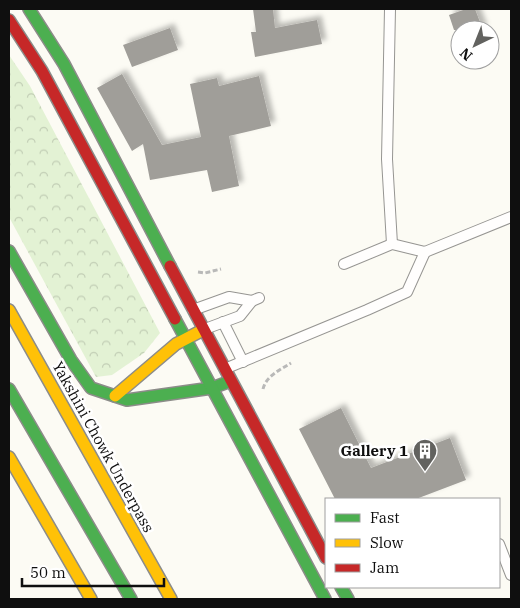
<svg xmlns="http://www.w3.org/2000/svg" width="520" height="608" font-family="'IBM Plex Serif',serif">
	<defs>
		<pattern id="park-crowns" width="20" height="18" patternUnits="userSpaceOnUse" patternTransform="scale(1.25)"><rect width="20" height="18" fill="#e3f2d4"/><path d="M2 6a3 3 0 1 1 6 0M12 15a3 3 0 1 1 6 0" fill="none" stroke="#c2ceb5"/></pattern>
		<filter id="shadow"><feDropShadow dx="4.5" dy="-4.5" stdDeviation="2.5" flood-color="#0004"/></filter>
	</defs>
	<rect width="100%" height="100%" fill="#fcfbf4"/>
	<path fill="url(#park-crowns)" d="M9 55 30 86 160 333 144 353 112 375 96 377 9 217Z"/>
	<g fill="#a09e99" filter="url(#shadow)">
		<path d="M253 9H273L275 28 317 20 322 44 255 57 251 32H256Z"/>
		<path d="M466 9H475L483 30H454L449 15Z"/>
		<path d="M170 28 178 50 132 67 123 45Z"/>
		<path d="M122 74 162 145 201 137 190 84 217 78 219 86 259 76 271 126 229 136 239 186 212 192 207 170 150 180 143 144 132 151 97 88Z"/>
		<path d="M341 408 371 468 450 438 466 480 416 499H335L299 429Z"/>
	</g>
	<g fill="none" stroke-linecap="round" stroke-linejoin="round">
		<defs>
			<g id="lane">
				<path d="M390 9 387 159 392 244"/>
				<path d="M344 264 392 244 425 252 511 217"/>
				<path d="M193 310 229 297 252 301"/>
				<path d="M223 322 243 362"/>
				<path d="M205 329 240 316 252 301 259 298"/>
				<path d="M227 368 367 310 407 292 425 252"/>
				<path d="M499 544 511 575"/>
			</g>
			<g id="fast">
				<path d="M29 9 64 64 170 266"/>
				<path d="M9 251 71 360 91 388 127 400 212 388 228 382"/>
				<path d="M175 319 325 599"/>
				<path d="M9 389 131 599"/>
				<path d="M341 587 348 599"/>
			</g>
			<g id="slow">
				<path d="M9 310 171 599"/>
				<path d="M115 396 176 344 201 331"/>
				<path d="M9 457 91 599"/>
			</g>
			<g id="jam">
				<path d="M9 20 42 71 175 319"/>
				<path d="M170 266 326 558"/>
			</g>
		</defs>
		<use href="#lane" stroke="#969592" stroke-width="12"/>
		<use href="#fast" stroke="#8c8c89" stroke-width="14"/>
		<use href="#slow" stroke="#8c8c89" stroke-width="14"/>
		<use href="#jam" stroke="#8c8c89" stroke-width="14"/>
		<g stroke="#b9b9b8" stroke-width="3" stroke-dasharray="5 2.5" stroke-linecap="butt">
			<path d="M198 272 205 273 221 269"/>
			<path d="M263 389C266 376 280 370 291 363"/>
		</g>
		<use href="#lane" stroke="#fffefd" stroke-width="10"/>
		<use href="#fast" stroke="#4caf50" stroke-width="11"/>
		<use href="#slow" stroke="#ffc107" stroke-width="11"/>
		<use href="#jam" stroke="#c62828" stroke-width="11"/>
	</g>
	<defs>
		<symbol id="building-pin" viewBox="-11 -11 22 30"><path d="M0 17L-7.5 6A9.5 9.5 0 1 1 7.5 6Z" fill="#62625f" stroke="#fff"/><path d="M-4-6H4V6H1V3H-1V6H-4ZM-2.5-4.3h1.7v1.8h-1.7ZM.8-4.3h1.7v1.8H.8ZM-2.5-1h1.7V.8h-1.7ZM.8-1h1.7V.8H.8Z" fill="#fff"/></symbol>
	</defs>
	<g fill-rule="evenodd">
		<use href="#building-pin" x="411" y="437" width="28" height="38"/>
	</g>
	<g text-anchor="middle" stroke-width="5" stroke-linejoin="round" paint-order="stroke">
		<g font-size="15" fill="#0f0f0f" stroke="#fff">
			<text transform="translate(103 447) rotate(61)" y="5">Yakshini Chowk Underpass</text>
		</g>
		<g font-size="15" font-weight="bold" fill="#0f0f0f" stroke="#fff" text-anchor="end">
			<text x="408" y="456">Gallery 1</text>
		</g>
	</g>
	<rect width="520" height="608" fill="none" stroke="#0f0f0f" stroke-width="20"/>
	<rect x="325" y="498" width="175" height="90" fill="#ffffff" stroke="#9f9f9f"/>
	<rect x="335" y="514" width="25" height="8" fill="#4caf50" stroke="#9f9f9f"/>
	<text x="370" y="523" font-size="15" fill="#0f0f0f">Fast</text>
	<rect x="335" y="539" width="25" height="8" fill="#ffc107" stroke="#9f9f9f"/>
	<text x="370" y="548" font-size="15" fill="#0f0f0f">Slow</text>
	<rect x="335" y="564" width="25" height="8" fill="#c62828" stroke="#9f9f9f"/>
	<text x="370" y="573" font-size="15" fill="#0f0f0f">Jam</text>
	<g transform="translate(475 45) rotate(223)"><circle r="24" fill="#ffffff" stroke="#9f9f9f"/>
	<path d="M0-4L9 19L0 12L-9 19Z" fill="#62625f"/>
	<text y="-8" font-size="14" font-weight="bold" text-anchor="middle" fill="#0f0f0f">N</text>
	</g>
	<path d="M22 578v8h142v-8" fill="none" stroke="#0f0f0f" stroke-width="2.5"/>
	<text x="30" y="578" font-size="15" fill="#0f0f0f" stroke="#ffffff" stroke-width="4" paint-order="stroke">50 m</text>
</svg>
